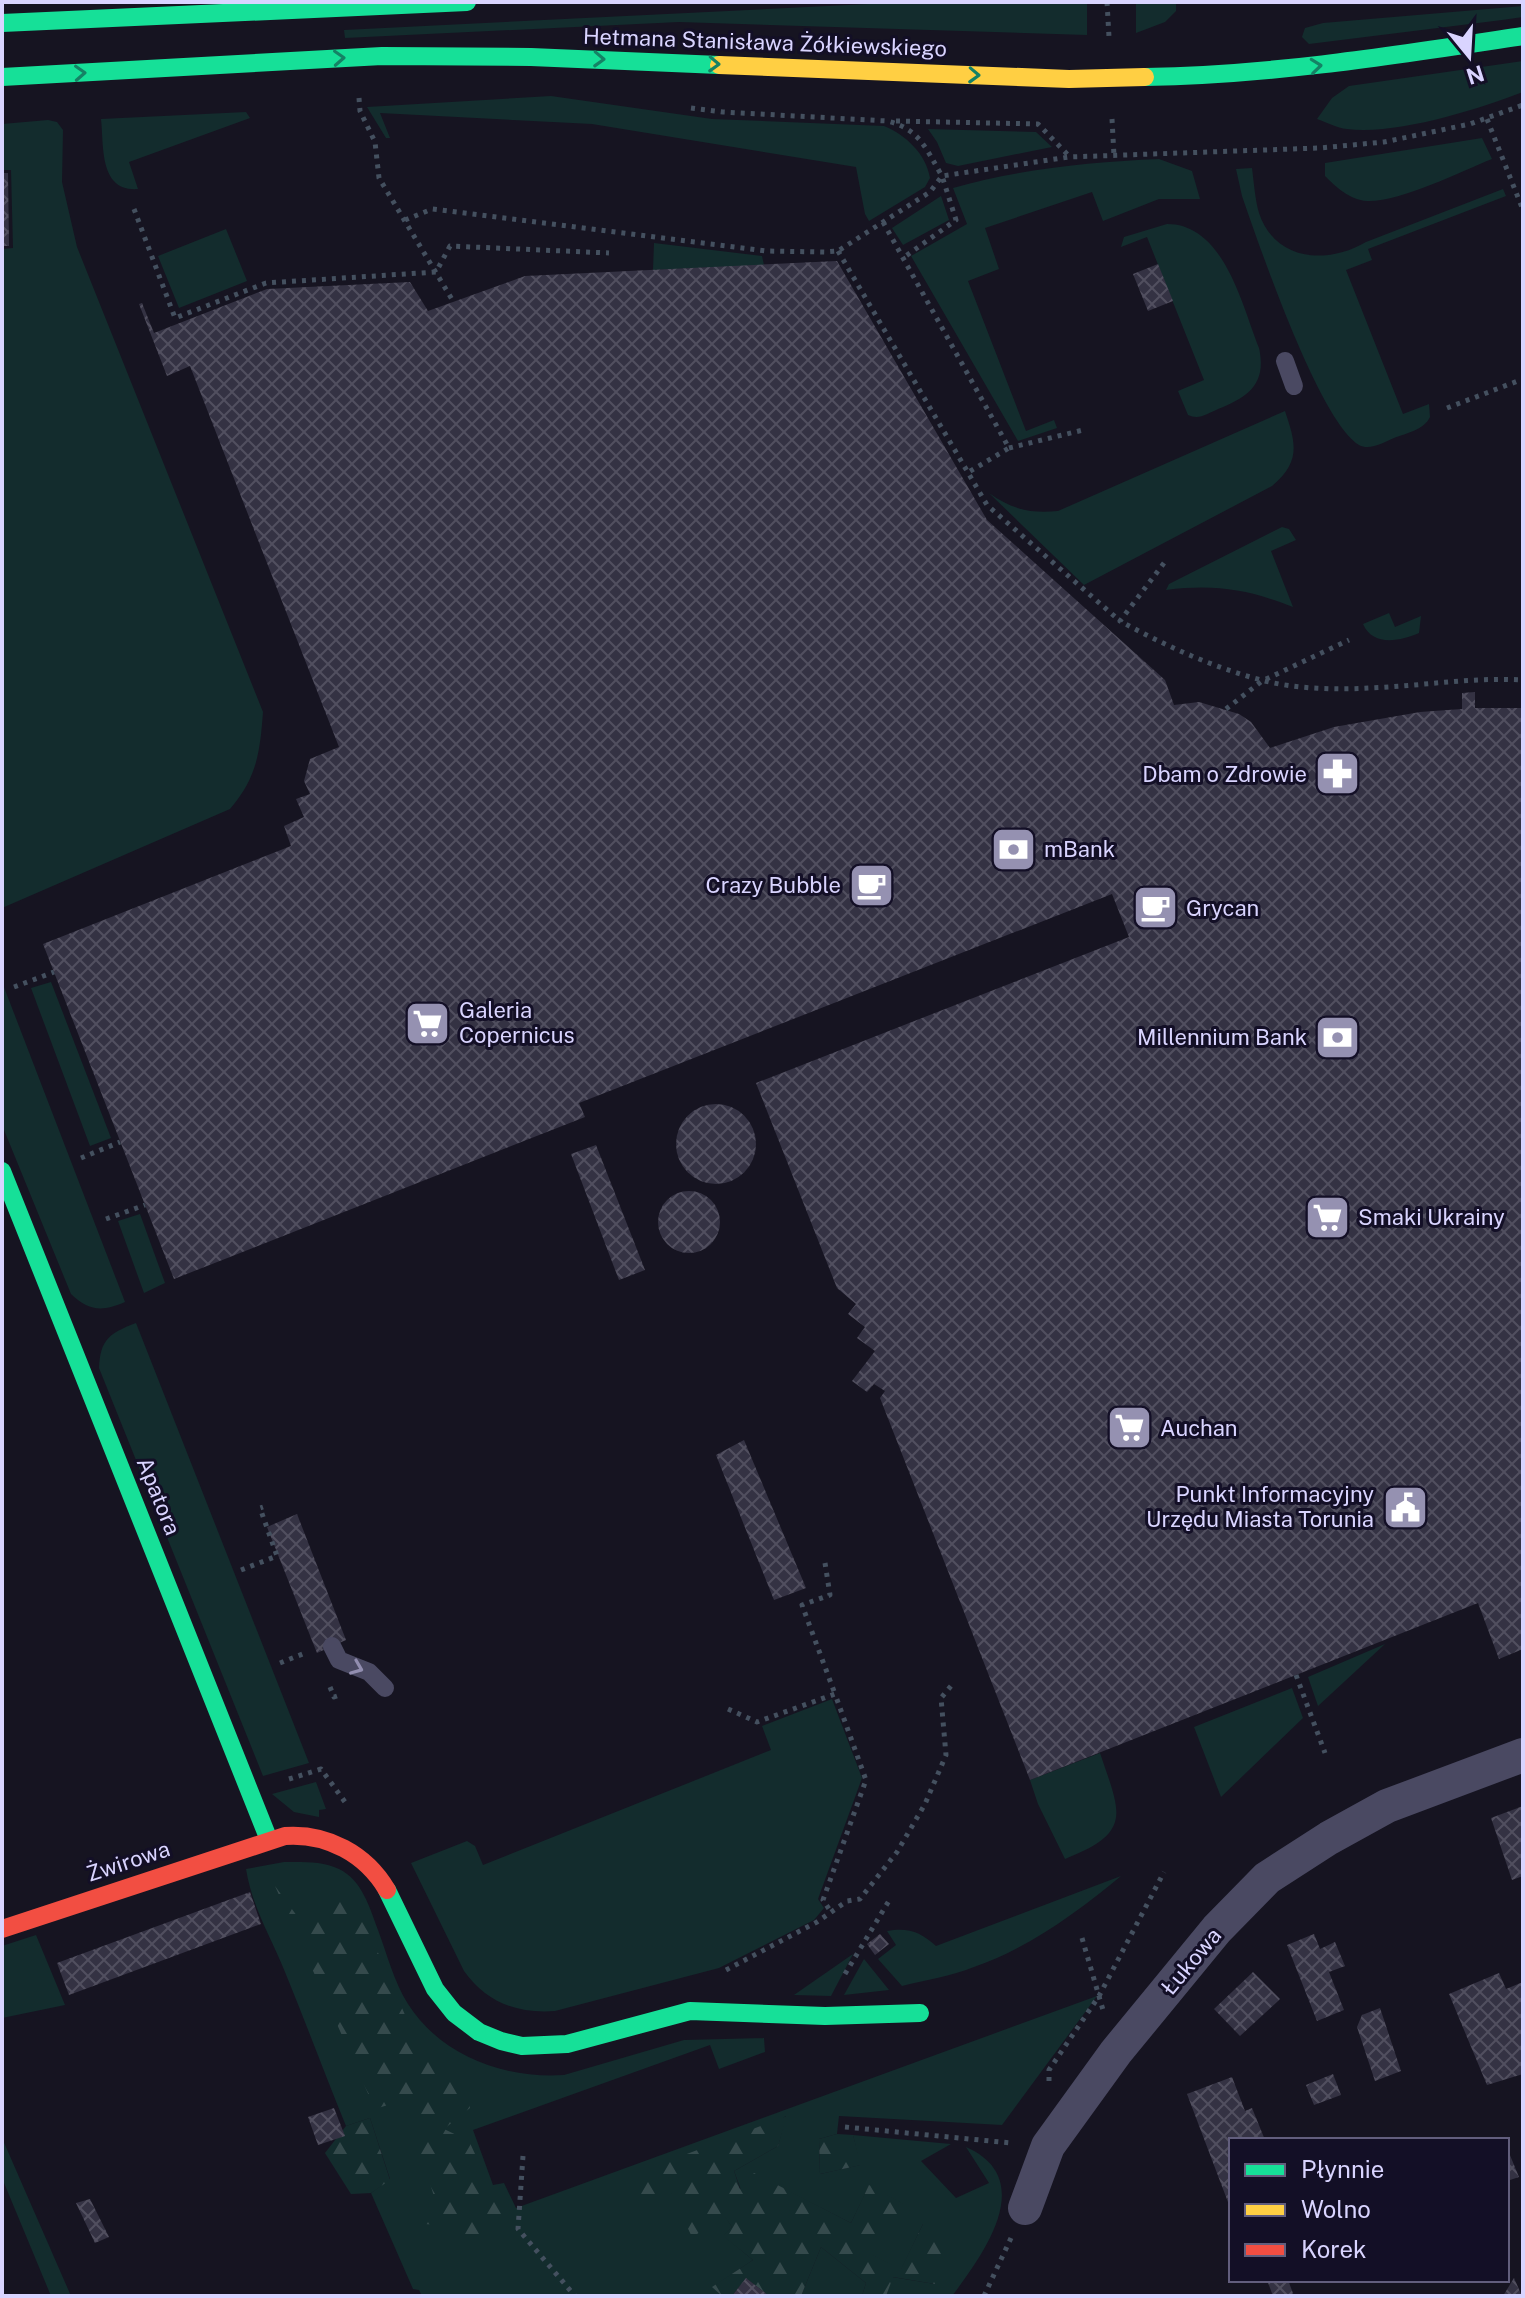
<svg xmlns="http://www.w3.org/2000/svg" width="1525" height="2298" font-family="'Public Sans',sans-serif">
	<defs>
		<pattern id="forest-firs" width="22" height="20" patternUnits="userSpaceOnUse" patternTransform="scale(2)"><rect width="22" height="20" fill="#132c2d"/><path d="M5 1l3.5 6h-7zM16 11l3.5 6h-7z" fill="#354a4c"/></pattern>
		<pattern id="building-cross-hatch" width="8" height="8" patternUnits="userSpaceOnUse" patternTransform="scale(2)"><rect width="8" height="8" fill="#343243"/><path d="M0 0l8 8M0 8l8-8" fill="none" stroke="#514f5f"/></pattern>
	</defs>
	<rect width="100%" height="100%" fill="#161421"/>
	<g fill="#132c2d">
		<path d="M909 2H1087V35L679 22 345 38 344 30Z"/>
		<path d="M1136 2H1176V11L1165 22 1136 33Z"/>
		<path d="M1523 6V17L1502 20 1309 44 1302 37 1305 28 1323 23Z"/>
		<path d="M1523 61V92C1476 110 1397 135 1347 129 1337 128 1326 122 1317 119L1332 98 1349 86Z"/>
		<path d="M551 96 712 119 884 126C906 135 926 154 930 178L925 187 869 221 865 214 856 167 592 124 380 113 390 138H386L367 107Z"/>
		<path d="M246 112 250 118 129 162 138 189C99 192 104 146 101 119Z"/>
		<path d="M48 120 57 122 63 130 62 182 77 247 263 712C260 752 257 778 230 809L2 908V249L13 248 11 170H2V124Z"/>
		<path d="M928 129 1036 132 1052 147 958 166 946 163 937 142Z"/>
		<path d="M1482 138 1492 159C1459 172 1401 202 1367 201 1350 200 1336 187 1325 176V163Z"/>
		<path d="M1159 159 1192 171 1200 199H1159L1103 221 1092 192 985 228 999 269 968 281 1026 431 1054 420 1057 428 1018 441 911 256 967 224 953 188C1019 169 1091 162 1159 159Z"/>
		<path d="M1252 168C1254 183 1255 199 1259 213 1275 261 1327 265 1366 242L1503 189 1506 196 1368 249 1372 260 1346 270 1403 414 1429 404 1430 417C1424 430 1407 433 1394 438 1384 442 1370 451 1359 445 1319 421 1259 245 1242 196L1236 169Z"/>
		<path d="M941 196 949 220 903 245 892 228Z"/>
		<path d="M1167 224C1224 224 1242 305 1259 348 1267 384 1248 397 1218 409 1207 414 1199 420 1188 415L1178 391 1204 380 1147 237 1121 247 1124 237Z"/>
		<path d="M226 229 247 281 179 308 158 256Z"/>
		<path d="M654 243 762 256 764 265 653 270Z"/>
		<path d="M1285 411C1296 444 1301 461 1272 486L1084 585 989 493C1011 509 1031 514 1058 511Z"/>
		<path d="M1282 527 1289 529 1296 540 1271 551 1293 607C1247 589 1215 584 1166 590L1169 584Z"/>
		<path d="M1389 613 1395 627 1421 616 1419 633C1400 641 1373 647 1363 624Z"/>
		<path d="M2 982 125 1302C102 1312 89 1311 71 1294L2 1125Z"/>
		<path d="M51 982 111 1138 90 1146 31 988Z"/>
		<path d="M140 1214 165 1283 144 1293 118 1221Z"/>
		<path d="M136 1323 309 1763 263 1776 99 1368C100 1339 110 1333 136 1323Z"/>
		<path d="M1385 1644 1318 1706 1308 1677Z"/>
		<path d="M1292 1688 1303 1718 1221 1797 1194 1727Z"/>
		<path d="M832 1699 862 1778 818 1899 824 1908 814 1920 719 1968 555 2011C517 2014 486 2002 464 1971L411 1863 467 1841 475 1846 483 1865 771 1750 762 1726Z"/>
		<path d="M1100 1753C1120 1813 1134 1832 1065 1859L1038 1804 1030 1780Z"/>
		<path d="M316 1782 326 1809 319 1810V1817L294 1812 272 1794Z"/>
		<path d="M284 1862C302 1862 323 1861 339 1869 362 1880 370 1908 378 1930 387 1954 394 1982 408 2004 441 2056 505 2079 564 2075L684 2040 764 2038 765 2052 719 2069 710 2045 473 2130 493 2185 504 2183 516 2208 1097 1996 1002 2125 839 2116 837 2134 819 2139 820 2174 860 2165 853 2135 951 2144 921 2161 956 2198 989 2183 966 2147C1039 2179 983 2255 952 2296H886L892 2277 935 2284 923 2224 901 2270 872 2255 903 2204 869 2186 851 2223 754 2174 741 2190 734 2171 778 2146 786 2116 671 2193 725 2216 732 2227 724 2236 753 2260 713 2287 722 2296H422L419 2290 413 2289 371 2193 390 2179 370 2118 346 2126C325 2075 306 2023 285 1972 271 1937 252 1907 246 1869Z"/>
		<path d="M1121 1876C1076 1913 1029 1948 974 1967 951 1976 926 1980 902 1986L878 1959 896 1945 887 1931C908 1927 921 1932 936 1946Z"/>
		<path d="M36 1935 65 2005 2 2018V1946Z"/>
		<path d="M853 1954 831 1996 794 1995Z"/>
		<path d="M864 1959 889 1990 844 1995Z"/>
		<path d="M2 2138 71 2296H51L2 2178Z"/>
		<path d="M821 2247 866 2283 862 2296H801Z"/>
	</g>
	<g fill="url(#forest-firs)">
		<path d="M275 1886 308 1931 350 1888 415 2038 458 2067 470 2108 444 2129 469 2141 506 2221 494 2226V2237L460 2244 454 2226 424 2224 419 2208 437 2206 404 2100 375 2109Z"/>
		<path d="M787 2116 778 2146 734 2171 740 2189 754 2173 851 2223 869 2185 904 2204 873 2255 901 2269 923 2224 947 2231 935 2284 893 2277 886 2296H862L866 2283 821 2247 801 2296H769L746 2278 732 2296H722L712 2287 753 2260 723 2236 732 2227 725 2217 692 2237 671 2193 641 2200 634 2174Z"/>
		<path d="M370 2118 390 2180 371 2193 351 2194 325 2153 346 2126Z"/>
		<path d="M837 2134 853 2135 861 2165 820 2174 819 2139Z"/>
	</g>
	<g fill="url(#building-cross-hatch)">
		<path d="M2 173H8L9 246H2Z"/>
		<path d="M837 261 987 520 1165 680 1174 705 1199 702 1239 714 1251 722 1270 748 1334 727 1420 712 1462 709V693L1475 692V708H1523V1649L1499 1659 1478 1603 1030 1780 880 1398 885 1391 874 1384 867 1392 852 1381 875 1351 857 1338 865 1327 848 1314 856 1304 837 1288 756 1083 1129 937 1112 894 579 1103 585 1117 174 1279 43 944 291 846 284 826 304 817 296 799 310 794 304 781 310 759 339 747 190 366 167 376 139 304 142 303 154 333 267 289 410 282 428 311 525 276Z"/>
		<path d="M1158 264 1173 301 1148 311 1133 274Z"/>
		<circle cx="716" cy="1144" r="40"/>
		<path d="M596 1145 645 1270 619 1280 571 1154Z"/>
		<circle cx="689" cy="1222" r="31"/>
		<path d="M744 1440 806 1588 774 1600 716 1455Z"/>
		<path d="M297 1514 346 1640 317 1653 267 1527Z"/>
		<path d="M1523 1806V1876L1512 1880 1491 1818Z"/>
		<path d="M250 1892 261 1924 69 1995 57 1963Z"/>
		<path d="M880 1934 889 1944 875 1955 867 1944Z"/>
		<path d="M1314 1934 1320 1949 1335 1942 1345 1966 1329 1972 1344 2010 1317 2021 1287 1945Z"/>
		<path d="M1253 1972 1280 1999 1240 2036 1214 2009Z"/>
		<path d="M1499 1973 1506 1989 1523 1982V2074L1487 2085 1449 1994Z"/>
		<path d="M1380 2008 1401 2071 1375 2081 1357 2027 1362 2015Z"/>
		<path d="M1333 2074 1341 2095 1314 2105 1306 2085Z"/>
		<path d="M1232 2077 1245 2111 1252 2108 1265 2140H1231V2210L1187 2094Z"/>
		<path d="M334 2108 345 2136 318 2145 308 2117Z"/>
		<path d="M1507 2148 1519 2177 1507 2181Z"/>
		<path d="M90 2199 109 2237 95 2243 76 2203Z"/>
		<path d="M746 2278 769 2296H732Z"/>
		<path d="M1514 2278 1522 2296H1503Z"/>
		<path d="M1267 2280H1288L1294 2296H1273Z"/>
	</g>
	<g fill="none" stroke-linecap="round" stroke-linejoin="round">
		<g stroke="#44505f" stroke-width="5" stroke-dasharray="4 6" stroke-linecap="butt">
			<path d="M1107 2 1109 37"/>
			<path d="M359 98 360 111 375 142 379 178 453 301"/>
			<path d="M691 108 723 112 887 121C920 129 926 149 942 176L1069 157 1320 148 1384 142 1470 124 1523 105"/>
			<path d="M1112 119 1114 156"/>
			<path d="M1487 119 1523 210"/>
			<path d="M896 121 1038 124 1069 156"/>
			<path d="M134 209 175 318 266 283 436 272 450 246 609 253"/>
			<path d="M405 220 432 209 766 251 825 252 838 251 883 222 930 192 942 176 956 220 903 258"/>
			<path d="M883 222 1009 448 967 473"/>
			<path d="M838 251 987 505 1120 621"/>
			<path d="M1447 408 1523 379"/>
			<path d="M1009 448 1083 430"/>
			<path d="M1164 563 1120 621C1164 645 1212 667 1261 680 1295 689 1335 690 1370 688 1422 686 1471 677 1523 680"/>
			<path d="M1226 709 1262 681 1349 640"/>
			<path d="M14 987 54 972"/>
			<path d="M81 1158 120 1142"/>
			<path d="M106 1219 145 1205"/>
			<path d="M825 1563 830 1595 802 1605 835 1694"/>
			<path d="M241 1570 277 1556 260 1508 263 1507"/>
			<path d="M280 1663 305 1653"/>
			<path d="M1296 1675 1325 1753"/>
			<path d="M330 1687 334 1697 337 1696"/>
			<path d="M728 1709 757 1722 835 1694 866 1780 823 1900 831 1912"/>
			<path d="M289 1779 321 1769 345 1802"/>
			<path d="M1082 1938 1103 2010"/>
			<path d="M726 1970 817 1922 847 1901 860 1899 897 1852 925 1804 946 1755 941 1698 951 1686"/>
			<path d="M845 1974 890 1899"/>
			<path d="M1049 2081V2070L1099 1996 1164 1872"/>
			<path d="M845 2127 1011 2143"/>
			<path d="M523 2156 518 2229 575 2296"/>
			<path d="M984 2296 1011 2238"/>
		</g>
		<g stroke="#4a4962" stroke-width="18">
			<path d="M1285 361 1294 386"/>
			<path d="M332 1646 339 1660 369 1672 385 1688"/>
		</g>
		<path stroke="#4a4962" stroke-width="34" d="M1025 2208 1048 2146 1116 2052 1217 1929 1267 1878 1329 1838 1387 1806 1523 1755"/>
		<g stroke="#16e098" stroke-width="18">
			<path d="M2 23 467 2"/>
			<path d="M2 77 382 56 531 57 719 65"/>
			<path d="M1145 77C1273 75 1397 55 1523 36"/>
			<path d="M2 1171 269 1840"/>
			<path d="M387 1890 435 1989 454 2013 479 2032 501 2041 522 2046 567 2044 690 2011 825 2016 920 2013"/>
		</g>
		<path stroke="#ffcf43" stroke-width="18" d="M719 65 1069 79 1145 77"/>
		<path stroke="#f24e42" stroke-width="18" d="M2 1929 285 1836C327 1833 366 1854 387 1890"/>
	</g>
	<defs><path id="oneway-chevron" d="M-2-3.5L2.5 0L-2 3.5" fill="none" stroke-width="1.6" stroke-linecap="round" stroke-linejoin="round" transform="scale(2)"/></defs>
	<g stroke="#158265">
		<use href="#oneway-chevron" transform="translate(339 58) rotate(-3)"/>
		<use href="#oneway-chevron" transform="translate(599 59) rotate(2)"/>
		<use href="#oneway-chevron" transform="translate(714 64) rotate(2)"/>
		<use href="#oneway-chevron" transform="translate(1316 66) rotate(-6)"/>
		<use href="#oneway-chevron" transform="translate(80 73) rotate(-3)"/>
		<use href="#oneway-chevron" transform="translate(974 75) rotate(2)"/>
	</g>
	<use stroke="#928eb0" href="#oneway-chevron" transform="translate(357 1668) rotate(22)"/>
	<defs>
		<symbol id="pharmacy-square" viewBox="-11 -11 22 22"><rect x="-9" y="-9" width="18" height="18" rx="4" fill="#9591b1" stroke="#130f26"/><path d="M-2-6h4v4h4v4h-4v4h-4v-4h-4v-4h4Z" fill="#fff"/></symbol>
		<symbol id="bank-square" viewBox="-11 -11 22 22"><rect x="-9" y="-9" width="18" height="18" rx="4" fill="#9591b1" stroke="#130f26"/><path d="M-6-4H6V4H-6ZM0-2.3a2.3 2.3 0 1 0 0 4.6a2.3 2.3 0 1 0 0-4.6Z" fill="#fff"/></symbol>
		<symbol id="cafe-square" viewBox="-11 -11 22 22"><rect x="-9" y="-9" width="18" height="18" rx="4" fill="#9591b1" stroke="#130f26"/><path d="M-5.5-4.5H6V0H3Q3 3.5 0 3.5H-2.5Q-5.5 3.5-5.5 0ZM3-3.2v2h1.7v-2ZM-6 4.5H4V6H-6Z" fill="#fff"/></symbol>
		<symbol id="supermarket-square" viewBox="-11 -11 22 22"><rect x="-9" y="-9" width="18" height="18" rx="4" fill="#9591b1" stroke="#130f26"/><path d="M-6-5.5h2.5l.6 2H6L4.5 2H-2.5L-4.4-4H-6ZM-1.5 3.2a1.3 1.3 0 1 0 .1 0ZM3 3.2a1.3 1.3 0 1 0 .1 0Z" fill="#fff"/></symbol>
		<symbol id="civic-square" viewBox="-11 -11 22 22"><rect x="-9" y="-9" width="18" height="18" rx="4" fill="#9591b1" stroke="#130f26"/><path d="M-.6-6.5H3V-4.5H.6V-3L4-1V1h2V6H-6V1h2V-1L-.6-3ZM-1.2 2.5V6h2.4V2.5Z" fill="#fff"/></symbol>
	</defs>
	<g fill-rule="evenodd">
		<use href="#pharmacy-square" x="1312" y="748" width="51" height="51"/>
		<use href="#bank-square" x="988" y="824" width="51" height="51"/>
		<use href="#cafe-square" x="846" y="860" width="51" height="51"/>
		<use href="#cafe-square" x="1130" y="882" width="51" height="51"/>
		<use href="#supermarket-square" x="402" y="998" width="51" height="51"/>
		<use href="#bank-square" x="1312" y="1012" width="51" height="51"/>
		<use href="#supermarket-square" x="1302" y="1192" width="51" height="51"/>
		<use href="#supermarket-square" x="1104" y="1402" width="51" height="51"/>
		<use href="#civic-square" x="1380" y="1482" width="51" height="51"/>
	</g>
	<g text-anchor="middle" stroke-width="6" stroke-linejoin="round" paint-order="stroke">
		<g font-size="22" fill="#d9d4ff" stroke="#130f26">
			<text transform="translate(765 42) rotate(2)" y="8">Hetmana Stanisława Żółkiewskiego</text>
			<text transform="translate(159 1496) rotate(68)" y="8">Apatora</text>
			<text transform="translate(128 1861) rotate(-18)" y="8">Żwirowa</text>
			<text transform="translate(1191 1961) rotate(-50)" y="8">Łukowa</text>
		</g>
		<g font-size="22" fill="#d9d4ff" stroke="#130f26" text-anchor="start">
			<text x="1307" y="782" text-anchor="end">Dbam o Zdrowie</text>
			<text x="1044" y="857">mBank</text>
			<text x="841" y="893" text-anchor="end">Crazy Bubble</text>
			<text x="1186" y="916">Grycan</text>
			<text x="459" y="1018">Galeria<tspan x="459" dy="25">Copernicus</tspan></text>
			<text x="1307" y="1045" text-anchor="end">Millennium Bank</text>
			<text x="1358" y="1225">Smaki Ukrainy</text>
			<text x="1160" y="1436">Auchan</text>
			<text x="1374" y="1502" text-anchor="end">Punkt Informacyjny<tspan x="1374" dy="25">Urzędu Miasta Torunia</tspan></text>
		</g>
	</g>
	<rect width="1525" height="2298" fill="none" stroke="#d9d4ff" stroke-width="8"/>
	<rect x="1229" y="2138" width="280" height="144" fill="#130f26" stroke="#625e7d" stroke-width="2"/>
	<rect x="1245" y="2164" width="40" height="12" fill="#16e098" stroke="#625e7d" stroke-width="2"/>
	<text x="1301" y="2178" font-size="24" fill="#d9d4ff">Płynnie</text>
	<rect x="1245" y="2204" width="40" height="12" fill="#ffcf43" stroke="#625e7d" stroke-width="2"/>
	<text x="1301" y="2218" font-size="24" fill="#d9d4ff">Wolno</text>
	<rect x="1245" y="2244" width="40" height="12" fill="#f24e42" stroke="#625e7d" stroke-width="2"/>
	<text x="1301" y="2258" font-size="24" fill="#d9d4ff">Korek</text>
	<g transform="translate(1469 56) rotate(162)" stroke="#130f26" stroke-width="6" paint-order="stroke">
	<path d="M0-6L14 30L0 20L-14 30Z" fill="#d9d4ff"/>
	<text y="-12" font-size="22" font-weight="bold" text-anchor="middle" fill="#d9d4ff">N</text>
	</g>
</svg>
